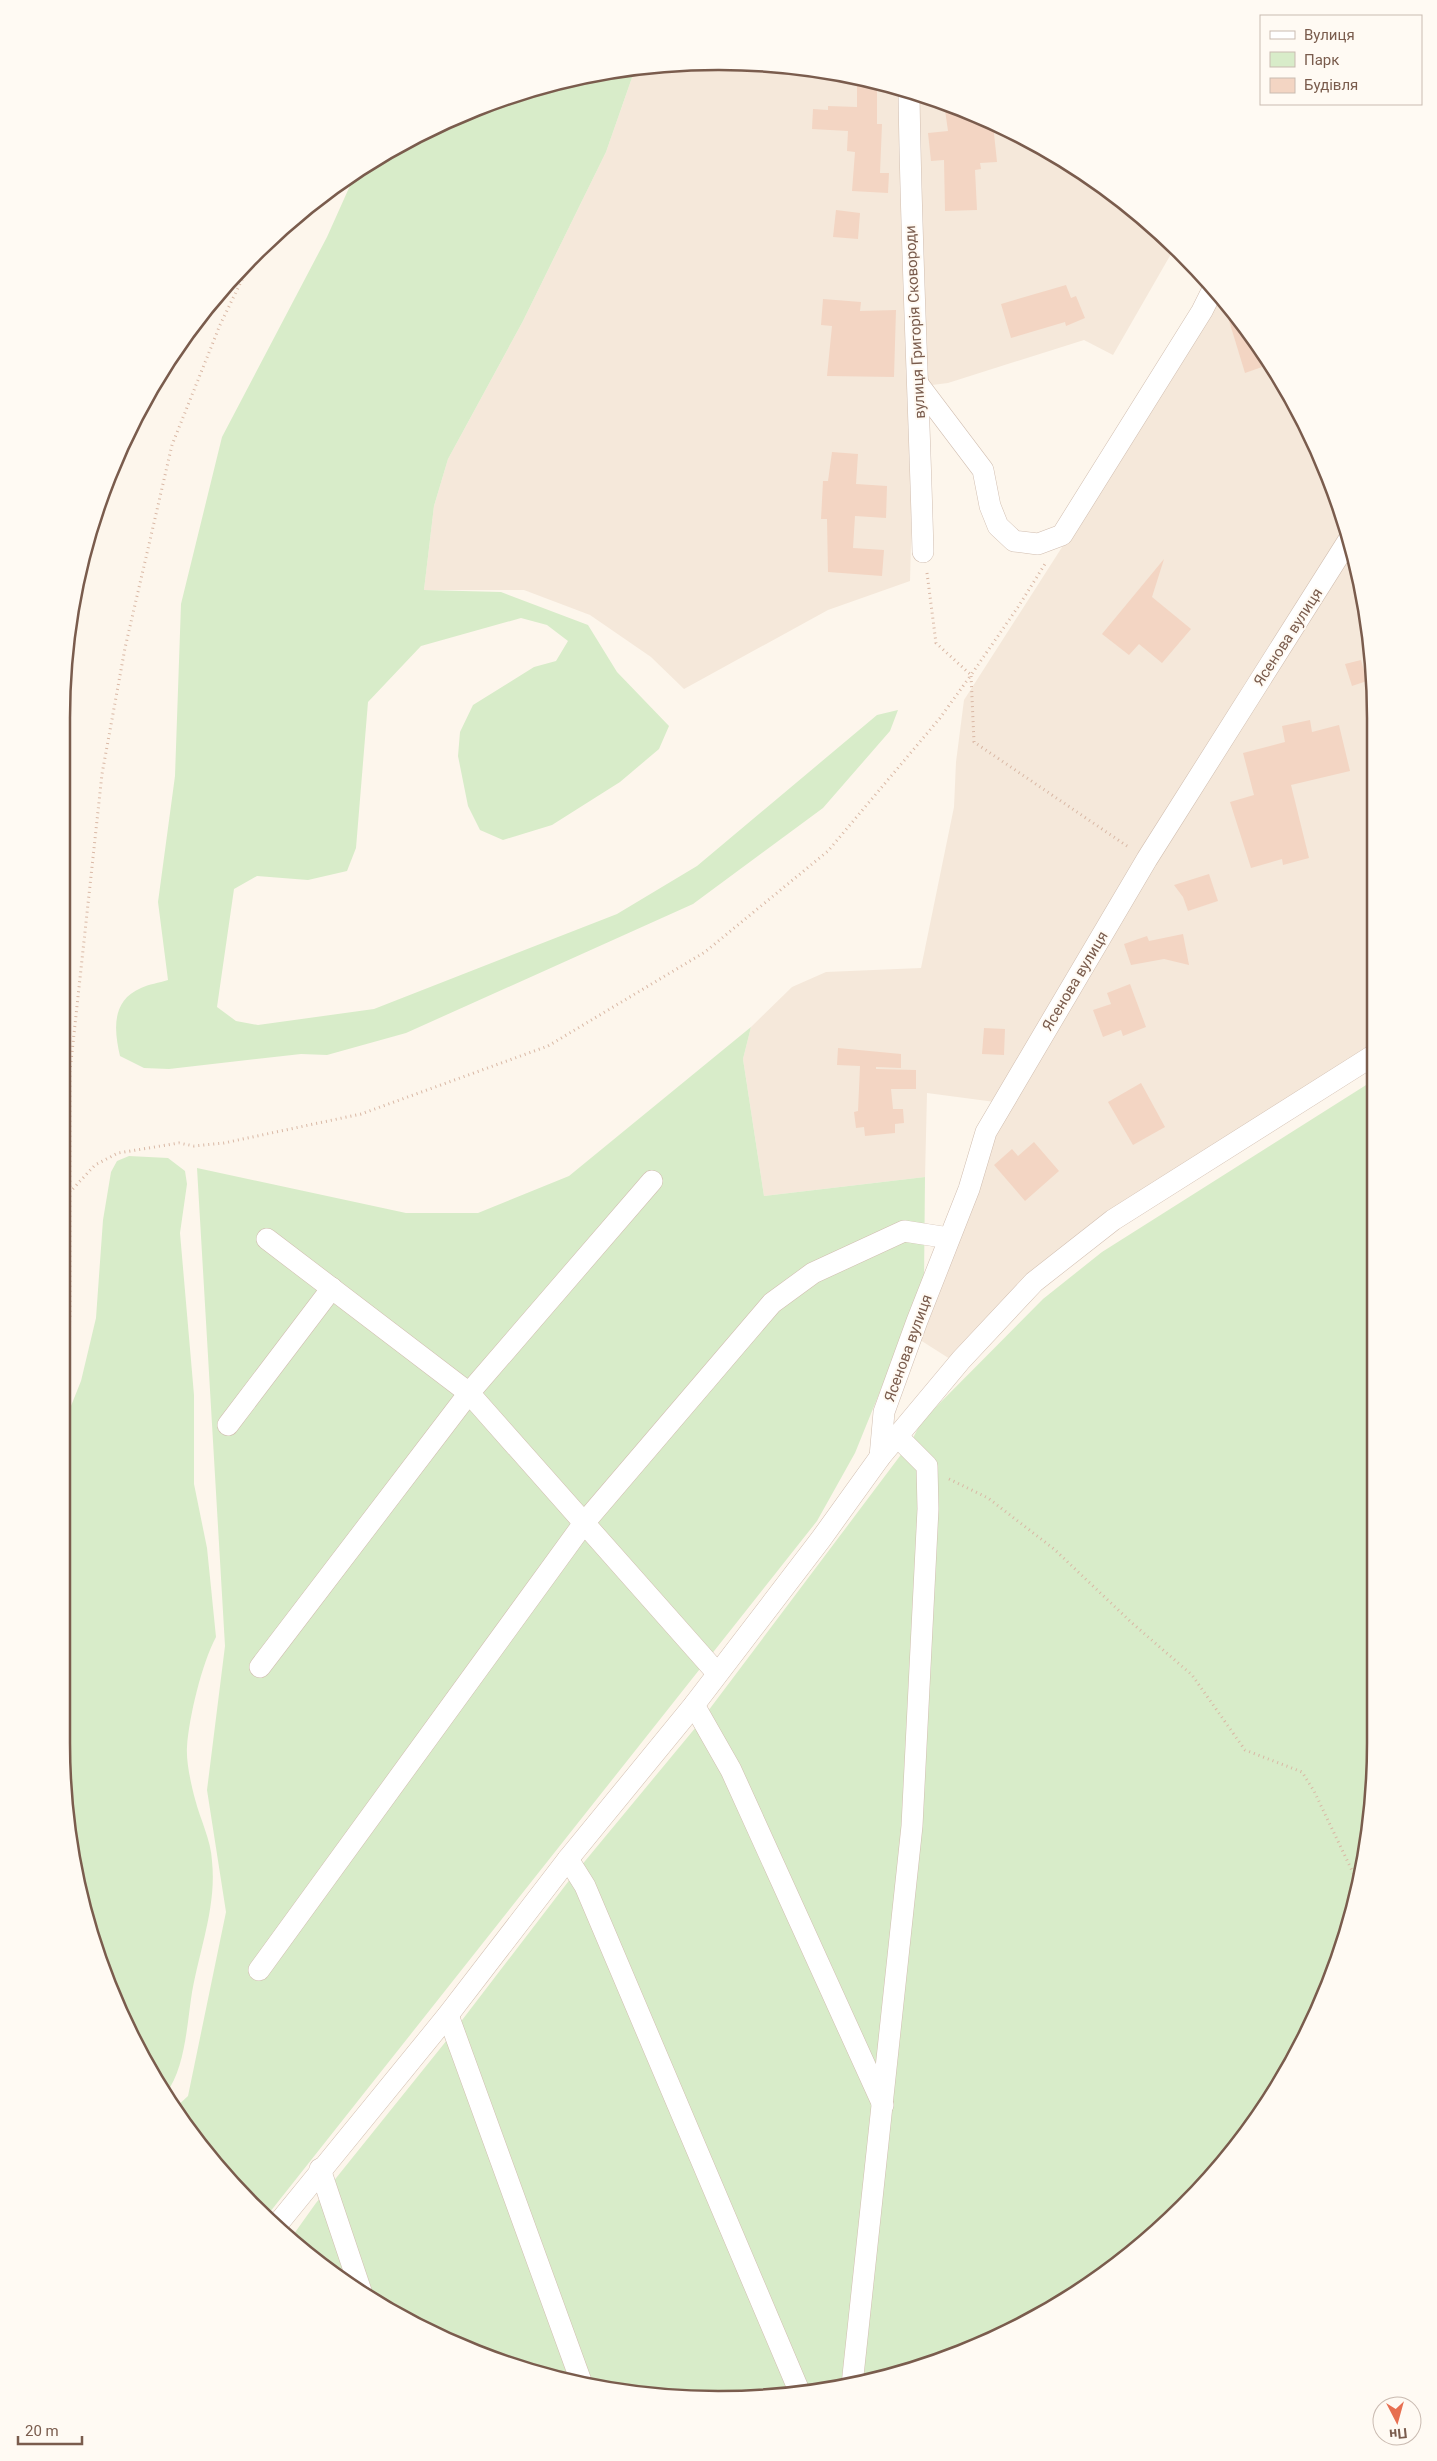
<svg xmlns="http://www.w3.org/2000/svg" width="1437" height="2461" font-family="Roboto,sans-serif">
	<rect width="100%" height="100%" fill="#fdf6ec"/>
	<g fill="#f5e8da">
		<path d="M718 61 846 74 904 91 915 388 910 581 828 610 684 689 651 657 590 615 524 590H424L434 506 448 459 523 321 606 152 635 69Z"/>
		<path d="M914 94 970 111 1083 172 1175 247 1113 355 1084 340 948 383 924 386Z"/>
		<path d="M1221 303 1288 390 1341 507 1345 530 1331 559 1245 683 995 1102 927 1093 925 1177 764 1196 743 1059 751 1027 792 987 826 972 921 968 954 807 956 762 964 700 1216 307Z"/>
		<path d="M1349 549 1374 675V1044L1109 1211 950 1359 917 1338 965 1208 1011 1099Z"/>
	</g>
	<g fill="#d8ecc9">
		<path d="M635 69 606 152 523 321 448 459 434 506 424 590 501 592 588 625 617 672 669 726 659 749 620 782 552 825 503 840 480 830 468 806 458 756 460 732 473 705 534 667 556 661 568 641 547 625 521 618 421 646 368 702 356 848 347 871 308 880 257 876 234 889 217 1007 236 1021 258 1025 374 1009 617 914 697 866 877 715 898 710 890 731 823 808 693 904 406 1033 327 1055 301 1054 169 1069 144 1068 120 1056C114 1030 111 1001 141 988 149 984 159 983 168 980L158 902 175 776 181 604 222 437 327 237 357 170 467 111 590 74Z"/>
		<path d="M751 1027 743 1059 764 1196 925 1177 924 1283 855 1453 817 1521 266 2217C230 2187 200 2147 175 2108L188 2096 226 1912 207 1790 225 1646 197 1168 406 1213H478L569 1176Z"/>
		<path d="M1374 1080V1786L1341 1953 1265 2107 1152 2237 1047 2312 970 2350 847 2387 761 2398 633 2394 548 2377 428 2332 353 2289 291 2238 316 2203 443 2045 571 1878 696 1727 912 1440 921 1422 1043 1299 1102 1252Z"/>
		<path d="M129 1156 168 1158 185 1171 187 1184 180 1233 194 1395V1484L207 1548 216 1637C202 1663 189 1717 187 1747 186 1762 191 1784 195 1799 200 1819 211 1840 212 1861 217 1908 198 1953 191 1999 187 2027 184 2071 166 2093L129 2033 96 1954 67 1829 65 1421 81 1381 96 1318 103 1220 111 1172 117 1161Z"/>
	</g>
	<g fill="#f3d5c3">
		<path d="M857 84H877V124H882L880 173H889L888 193 852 191 855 152 847 151 848 131 812 129 813 109 828 110V106L857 107Z"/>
		<path d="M944 103 970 111 993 124 997 162 980 163 981 169 975 170 977 210 945 211 944 160 931 161 928 133 948 131Z"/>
		<path d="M836 210 860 213 858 239 833 237Z"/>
		<path d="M1066 285 1071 298 1076 296 1085 318 1066 326 1065 322 1011 338 1001 304Z"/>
		<path d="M823 299 861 302 860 311 896 310 894 377 827 376 832 326 821 325Z"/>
		<path d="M1229 313 1256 349 1262 367 1245 373 1227 314Z"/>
		<path d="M832 452 858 454 856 484 887 486 886 518 855 516 853 548 884 550 882 576 828 572 827 519H821L823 481H828Z"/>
		<path d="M1164 559 1152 597 1191 629 1162 663 1139 644 1129 655 1102 634Z"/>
		<path d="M1361 660 1367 681 1352 686 1345 664Z"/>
		<path d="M1310 720 1312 732 1339 725 1350 771 1291 785 1309 858 1283 865 1282 859 1251 868 1230 802 1254 795 1243 753 1285 742 1282 726Z"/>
		<path d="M1209 874 1218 901 1188 911 1183 897 1174 885Z"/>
		<path d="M1183 934 1189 965 1164 959 1131 965 1124 944 1147 936 1149 941Z"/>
		<path d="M1130 984 1146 1027 1123 1036 1121 1030 1103 1037 1093 1010 1111 1004 1107 993Z"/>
		<path d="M984 1028 1005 1029 1004 1055 982 1054Z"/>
		<path d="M838 1048 901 1054V1068L876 1067V1069L916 1070V1089H891L893 1109H903L904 1123 895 1124V1133L865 1136 864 1127 856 1128 854 1112 858 1111 860 1066 837 1065Z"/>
		<path d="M1141 1083 1165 1127 1133 1145 1108 1102Z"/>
		<path d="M1034 1142 1059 1171 1025 1201 994 1165 1012 1149 1018 1156Z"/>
	</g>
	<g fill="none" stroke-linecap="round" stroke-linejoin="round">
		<defs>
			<g id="minor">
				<path d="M909 93C911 246 919 399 923 552"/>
				<path d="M918 384 983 470 990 506 998 526 1014 541 1038 544 1062 535 1202 311 1212 291"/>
				<path d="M267 1239 469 1393 717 1673"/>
				<path d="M228 1425 332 1288"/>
				<path d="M880 1457 884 1412 917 1321 969 1189 986 1132 1147 859 1348 541"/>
				<path d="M260 1667 469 1393 652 1181"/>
				<path d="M694 1705 731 1770 883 2105"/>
				<path d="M568 1859 585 1886 800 2393"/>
				<path d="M259 1970 584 1523 772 1303 813 1273 904 1231 949 1238"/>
				<path d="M448 2015 582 2384"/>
				<path d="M320 2169 362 2294"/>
				<path d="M276 2226 448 2015 568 1859 694 1705 821 1539 880 1457 961 1360 1034 1282 1113 1220 1374 1055"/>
				<path d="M852 2385 912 1826 928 1509 927 1466 898 1437"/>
			</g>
		</defs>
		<use href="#minor" stroke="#d1beb0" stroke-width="22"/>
		<g stroke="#d9b8a5" stroke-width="3" stroke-dasharray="1 4" stroke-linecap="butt">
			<path d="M927 573 936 643 971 675 1018 607 1045 564"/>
			<path d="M65 1189 70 1192 95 1165 118 1153 179 1143 194 1146 224 1143 361 1114 548 1046 705 952 828 851 940 718 971 675 974 742 1130 848"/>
			<path d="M65 1336 70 1320V1071L102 774 125 648 172 445 220 325 255 253"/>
			<path d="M949 1479 988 1498 1054 1549 1132 1623 1192 1675 1245 1750 1302 1772 1314 1791 1356 1879"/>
		</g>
		<use href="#minor" stroke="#fff" stroke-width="21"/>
	</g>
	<g text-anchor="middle" stroke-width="4" stroke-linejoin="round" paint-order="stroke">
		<g font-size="15" fill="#7a5c4d" stroke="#fffaf3">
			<text transform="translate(915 322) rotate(-93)" y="5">вулиця Григорія Сковороди</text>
			<text transform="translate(1288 637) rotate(-57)" y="5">Ясенова вулиця</text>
			<text transform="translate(1075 981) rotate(-59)" y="5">Ясенова вулиця</text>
			<text transform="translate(908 1348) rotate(-70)" y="5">Ясенова вулиця</text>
		</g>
	</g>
	<path d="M0 0H1437V2461H0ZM718 70H719A648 648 0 0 1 1367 718V1743A648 648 0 0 1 719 2391H718A648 648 0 0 1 70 1743V718A648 648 0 0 1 718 70Z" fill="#fffaf3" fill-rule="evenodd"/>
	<path fill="none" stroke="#7a5c4d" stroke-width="2.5" d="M718 70H719A648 648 0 0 1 1367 718V1743A648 648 0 0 1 719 2391H718A648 648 0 0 1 70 1743V718A648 648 0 0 1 718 70Z"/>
	<rect x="1260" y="15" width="162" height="90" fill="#fffaf3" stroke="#cabbb1"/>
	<rect x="1270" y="31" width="25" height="8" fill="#ffffff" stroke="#cabbb1"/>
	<text x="1304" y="40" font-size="15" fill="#7a5c4d">Вулиця</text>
	<rect x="1270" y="52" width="25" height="15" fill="#d8ecc9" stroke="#cabbb1"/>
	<text x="1304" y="65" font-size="15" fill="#7a5c4d">Парк</text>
	<rect x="1270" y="78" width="25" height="15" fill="#f3d5c3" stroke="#cabbb1"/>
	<text x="1304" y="90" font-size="15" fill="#7a5c4d">Будівля</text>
	<g transform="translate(1397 2421) rotate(174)"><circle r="24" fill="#fffaf3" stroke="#cabbb1"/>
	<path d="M0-4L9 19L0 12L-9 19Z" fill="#e76f51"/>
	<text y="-8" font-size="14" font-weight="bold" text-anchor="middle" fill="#7a5c4d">Пн</text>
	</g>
	<path d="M18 2436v8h64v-8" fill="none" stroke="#7a5c4d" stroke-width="2.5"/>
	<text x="25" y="2436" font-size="15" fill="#7a5c4d" stroke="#fffaf3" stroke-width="4" paint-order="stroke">20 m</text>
</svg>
